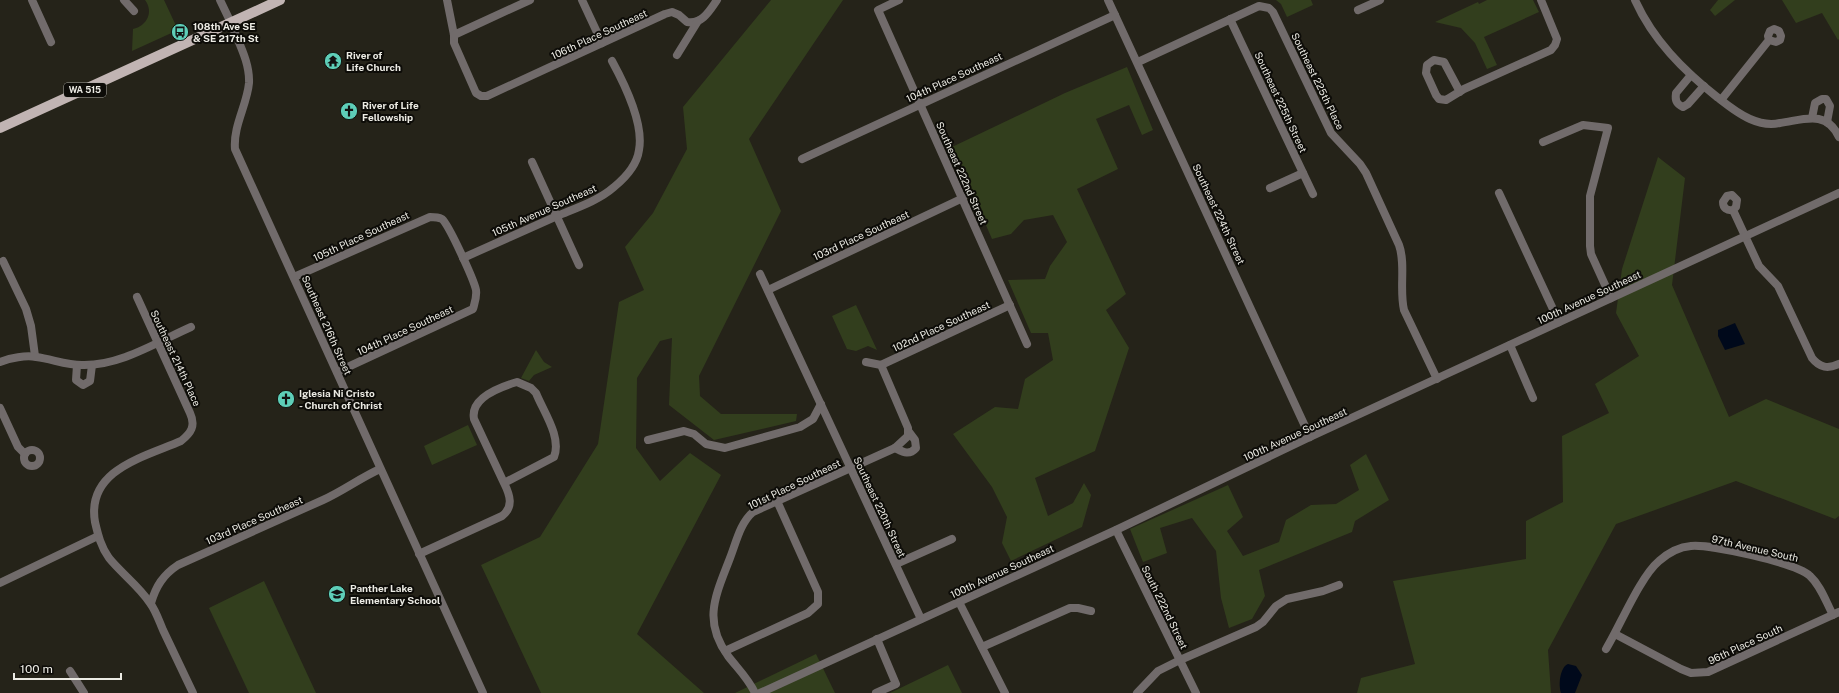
<svg xmlns="http://www.w3.org/2000/svg" width="1839" height="693" font-family="'Public Sans',sans-serif">
	<rect width="100%" height="100%" fill="#252319"/>
	<g fill="#323e1d">
		<path d="M145 0H164L178 30 132 51 133 29C147 26 154 12 145 0Z"/>
		<path d="M771 0H843L749 139 781 211 699 376 700 396 721 414H797L796 421 714 440 669 405 672 338 660 341 637 378 636 448 660 481 690 453 721 475 637 634 704 693H541L481 565 540 537 598 444 619 302 644 290 625 247 653 213 687 149 683 107Z"/>
		<path d="M1276 0H1311L1313 5 1287 17 1281 4Z"/>
		<path d="M1487 0H1533L1539 12 1484 37 1497 65 1487 69 1475 43 1461 28 1435 22 1478 2 1479 4Z"/>
		<path d="M1718 0H1735L1715 16 1710 10Z"/>
		<path d="M1782 0H1839V39L1838 40 1822 13 1796 23Z"/>
		<path d="M1127 67 1153 130 1142 135 1129 105 1096 119 1118 169 1077 189 1126 294 1106 310 1129 348 1095 451 1035 478 1048 516 1073 503 1084 483 1091 495 1082 527 1011 561 1002 543 1007 517 992 487 953 434 995 407 1018 409 1025 379 1053 360 1048 333H1031L1008 280 1045 279 1050 266 1067 242 1053 215 1024 220 1011 234 992 239 952 147 1065 93Z"/>
		<path d="M1658 157 1685 178 1672 285 1729 417 1766 399 1839 429V516L1835 519 1736 481 1616 524 1548 650 1551 693H1357L1361 678 1415 664 1393 581 1526 559V521L1563 502 1562 436 1609 413 1595 384 1639 356 1616 313 1622 269Z"/>
		<path d="M856 305 877 350 868 346 856 351 847 349 832 316Z"/>
		<path d="M536 350 544 362 552 367 534 375 529 381 521 378Z"/>
		<path d="M468 425 477 445 432 465 424 446Z"/>
		<path d="M1366 454 1389 500 1355 521 1352 532 1259 570 1265 596 1252 619 1229 628 1221 598 1216 551 1192 518 1160 528 1167 553 1143 562 1130 529 1228 485 1243 517 1227 531 1243 556 1279 542 1286 520 1311 505 1336 504 1359 490 1350 465Z"/>
		<path d="M264 581 316 693H249L209 608Z"/>
		<path d="M816 654 835 693H735Z"/>
		<path d="M948 665 962 693H890Z"/>
	</g>
	<g fill="#00091b">
		<path d="M1735 323 1745 344 1725 350 1718 336V330Z"/>
		<path d="M1568 664 1576 666 1582 675 1575 693H1561C1558 685 1560 667 1568 664Z"/>
	</g>
	<g fill="none" stroke-linecap="round" stroke-linejoin="round">
		<g stroke="#716b6b" stroke-width="8">
			<path d="M32 0 51 42"/>
			<path d="M124 0 134 11"/>
			<path d="M220 0 231 23"/>
			<path d="M447 0 454 35V43L476 93 481 96H487L665 14 672 12 679 15 687 22C702 25 710 10 717 0"/>
			<path d="M582 0 602 43"/>
			<path d="M899 0 878 10 1027 344"/>
			<path d="M1108 0 1310 437"/>
			<path d="M1635 0C1653 40 1683 70 1717 97 1727 105 1738 114 1750 119 1759 123 1771 125 1780 123 1803 120 1826 109 1839 137"/>
			<path d="M1358 10 1380 0"/>
			<path d="M1230 19 1313 194"/>
			<path d="M454 35 530 0"/>
			<path d="M677 55 698 21"/>
			<path d="M1138 62 1259 6 1269 8 1273 12 1331 133 1360 164 1366 173 1399 245C1406 264 1399 289 1404 310L1437 379"/>
			<path d="M1691 75 1676 93C1675 100 1676 104 1683 107L1688 104 1704 86"/>
			<path d="M1460 92 1444 62 1434 60 1427 65 1426 73 1436 95 1439 99 1446 100 1464 89 1551 50 1555 45 1557 39 1541 0"/>
			<path d="M1721 100 1769 40 1776 42 1780 40 1781 36 1779 31 1774 29 1770 31 1768 36 1769 40"/>
			<path d="M1812 118 1815 103 1822 99H1826L1830 106 1827 122"/>
			<path d="M1543 142 1583 125 1608 128 1590 196V246L1591 254 1611 298"/>
			<path d="M802 159 1115 15"/>
			<path d="M532 162 579 265"/>
			<path d="M1270 188 1303 173"/>
			<path d="M1499 193 1559 322"/>
			<path d="M1733 210 1736 207 1737 200 1732 195 1727 196 1723 202C1723 208 1727 211 1733 210L1759 266 1778 286 1812 358C1820 368 1828 369 1839 364"/>
			<path d="M463 258C494 244 526 230 557 216 576 208 598 201 614 187 625 178 637 165 639 150 644 124 624 83 612 61"/>
			<path d="M3 261 26 309 31 326 35 356"/>
			<path d="M760 274 921 619"/>
			<path d="M294 277 430 217C434 217 438 217 442 219 449 225 474 280 476 290 477 297 475 302 473 309L337 372"/>
			<path d="M768 290 963 198"/>
			<path d="M137 297 190 413C196 426 191 433 181 441 144 457 86 470 95 522 98 535 101 547 109 558 122 574 139 586 150 603 156 611 159 621 163 630 173 651 183 672 193 693"/>
			<path d="M1510 345 1533 398"/>
			<path d="M0 362C10 358 26 355 36 357 52 359 66 365 82 365 120 366 157 342 191 327"/>
			<path d="M77 365 76 380 83 385 90 381 92 365"/>
			<path d="M881 365 1010 305"/>
			<path d="M0 408 18 447 25 454"/>
			<path d="M648 440 684 431 694 434 706 444 725 448 800 427 813 419 821 404"/>
			<path d="M895 448C903 452 909 456 916 448L915 440 909 432"/>
			<circle cx="32" cy="458" r="8"/>
			<path d="M1116 530 1196 693"/>
			<path d="M419 554 502 516C514 507 510 495 504 483L554 457C562 437 543 411 536 393L531 388 517 382C500 387 470 398 474 419L504 483"/>
			<path d="M896 564 952 539"/>
			<path d="M0 583 98 536"/>
			<path d="M959 602 1005 693"/>
			<path d="M151 603C156 586 163 575 178 565L323 500C343 491 360 478 380 469"/>
			<path d="M1615 634 1681 669 1691 673 1708 672 1839 612"/>
			<path d="M982 647 1070 608H1078L1091 611"/>
			<path d="M1606 649C1620 626 1640 577 1659 561 1668 553 1679 547 1691 546 1710 544 1797 563 1810 576 1821 586 1826 602 1833 615"/>
			<path d="M725 651 808 613 818 604V592L777 501"/>
			<path d="M70 671 84 693"/>
			<path d="M755 693C748 678 738 669 728 656 702 620 716 595 730 558 736 543 740 523 753 512L895 448 908 436V428L881 365 866 362"/>
			<path d="M876 693 896 684 877 639"/>
			<path d="M1137 693 1158 671 1180 660 1256 627 1263 622 1276 606 1287 599 1323 591 1339 585"/>
		</g>
		<g stroke="#716b6b" stroke-width="8">
			<path d="M231 23C238 42 250 62 249 83 247 105 233 126 235 149L483 693"/>
			<path d="M760 693 1116 530 1310 437 1839 193"/>
		</g>
		<path stroke="#c1b4b3" stroke-width="10" d="M0 128 280 0"/>
	</g>
	<defs>
		<symbol id="bus-disc" viewBox="-11 -11 22 22"><circle r="9.5" fill="#5eceb8" stroke="#0d0c08"/><path d="M-5-6H5V4H4V6H2V4H-2V6H-4V4H-5ZM-3.5-4V0h7V-4ZM-3.5 1.2v1.5H-2V1.2ZM2 1.2v1.5H3.5V1.2Z" fill="#111"/></symbol>
		<symbol id="temple-disc" viewBox="-11 -11 22 22"><circle r="9.5" fill="#5eceb8" stroke="#0d0c08"/><path d="M0-6L5-2H3V0L6.5 2.5H4V6H1.5V3h-3V6H-4V2.5H-6.5L-3 0V-2H-5Z" fill="#111"/></symbol>
		<symbol id="church-disc" viewBox="-11 -11 22 22"><circle r="9.5" fill="#5eceb8" stroke="#0d0c08"/><path d="M-1.2-6h2.4v3.5h3.3v2.4h-3.3V6h-2.4V-.1h-3.3v-2.4h3.3Z" fill="#111"/></symbol>
		<symbol id="school-disc" viewBox="-11 -11 22 22"><circle r="9.5" fill="#5eceb8" stroke="#0d0c08"/><path d="M0-5L7-2L0 1L-7-2ZM-4 1L0 2.5L4 1V4Q0 6-4 4Z" fill="#111"/></symbol>
	</defs>
	<g fill-rule="evenodd">
		<use href="#bus-disc" x="170" y="22" width="20" height="20"/>
		<use href="#temple-disc" x="323" y="51" width="20" height="20"/>
		<use href="#church-disc" x="339" y="101" width="20" height="20"/>
		<use href="#church-disc" x="276" y="389" width="20" height="20"/>
		<use href="#school-disc" x="327" y="584" width="20" height="20"/>
	</g>
	<g text-anchor="middle" stroke-width="4" stroke-linejoin="round" paint-order="stroke">
		<rect fill="#0d0c08" stroke="#a9a8a2" stroke-width="1" x="64" y="83" width="42" height="14" rx="3"/>
		<g font-size="9" font-weight="bold" fill="#ecebe4">
			<text x="85" y="93">WA 515</text>
		</g>
		<g font-size="10" font-weight="bold" fill="#ecebe4" stroke="#0d0c08" text-anchor="start">
			<text x="193" y="30">108th Ave SE<tspan x="193" dy="12">&amp; SE 217th St</tspan></text>
			<text x="346" y="59">River of<tspan x="346" dy="12">Life Church</tspan></text>
			<text x="362" y="109">River of Life<tspan x="362" dy="12">Fellowship</tspan></text>
			<text x="299" y="397">Iglesia Ni Cristo<tspan x="299" dy="12">- Church of Christ</tspan></text>
			<text x="350" y="592">Panther Lake<tspan x="350" dy="12">Elementary School</tspan></text>
		</g>
		<g font-size="10" fill="#ecebe4" stroke="#0d0c08">
			<text transform="translate(599 34) rotate(-25)" y="4">106th Place Southeast</text>
			<text transform="translate(954 77) rotate(-25)" y="4">104th Place Southeast</text>
			<text transform="translate(1318 81) rotate(64)" y="4">Southeast 225th Place</text>
			<text transform="translate(1281 102) rotate(65)" y="4">Southeast 225th Street</text>
			<text transform="translate(962 173) rotate(66)" y="4">Southeast 222nd Street</text>
			<text transform="translate(544 210) rotate(-24)" y="4">105th Avenue Southeast</text>
			<text transform="translate(1219 214) rotate(65)" y="4">Southeast 224th Street</text>
			<text transform="translate(861 235) rotate(-25)" y="4">103rd Place Southeast</text>
			<text transform="translate(361 236) rotate(-25)" y="4">105th Place Southeast</text>
			<text transform="translate(1589 297) rotate(-25)" y="4">100th Avenue Southeast</text>
			<text transform="translate(327 325) rotate(66)" y="4">Southeast 216th Street</text>
			<text transform="translate(941 326) rotate(-25)" y="4">102nd Place Southeast</text>
			<text transform="translate(405 330) rotate(-25)" y="4">104th Place Southeast</text>
			<text transform="translate(176 358) rotate(65)" y="4">Southeast 214th Place</text>
			<text transform="translate(1295 434) rotate(-25)" y="4">100th Avenue Southeast</text>
			<text transform="translate(794 484) rotate(-26)" y="4">101st Place Southeast</text>
			<text transform="translate(880 507) rotate(65)" y="4">Southeast 220th Street</text>
			<text transform="translate(254 520) rotate(-24)" y="4">103rd Place Southeast</text>
			<text transform="translate(1755 548) rotate(13)" y="4">97th Avenue South</text>
			<text transform="translate(1002 571) rotate(-25)" y="4">100th Avenue Southeast</text>
			<text transform="translate(1165 607) rotate(64)" y="4">South 222nd Street</text>
			<text transform="translate(1745 644) rotate(-25)" y="4">96th Place South</text>
		</g>
	</g>
	<path d="M14 673v6h107v-6" fill="none" stroke="#ecebe4" stroke-width="2"/>
	<text x="20" y="673" font-size="12" fill="#ecebe4" stroke="#0d0c08" stroke-width="3" paint-order="stroke">100 m</text>
</svg>
